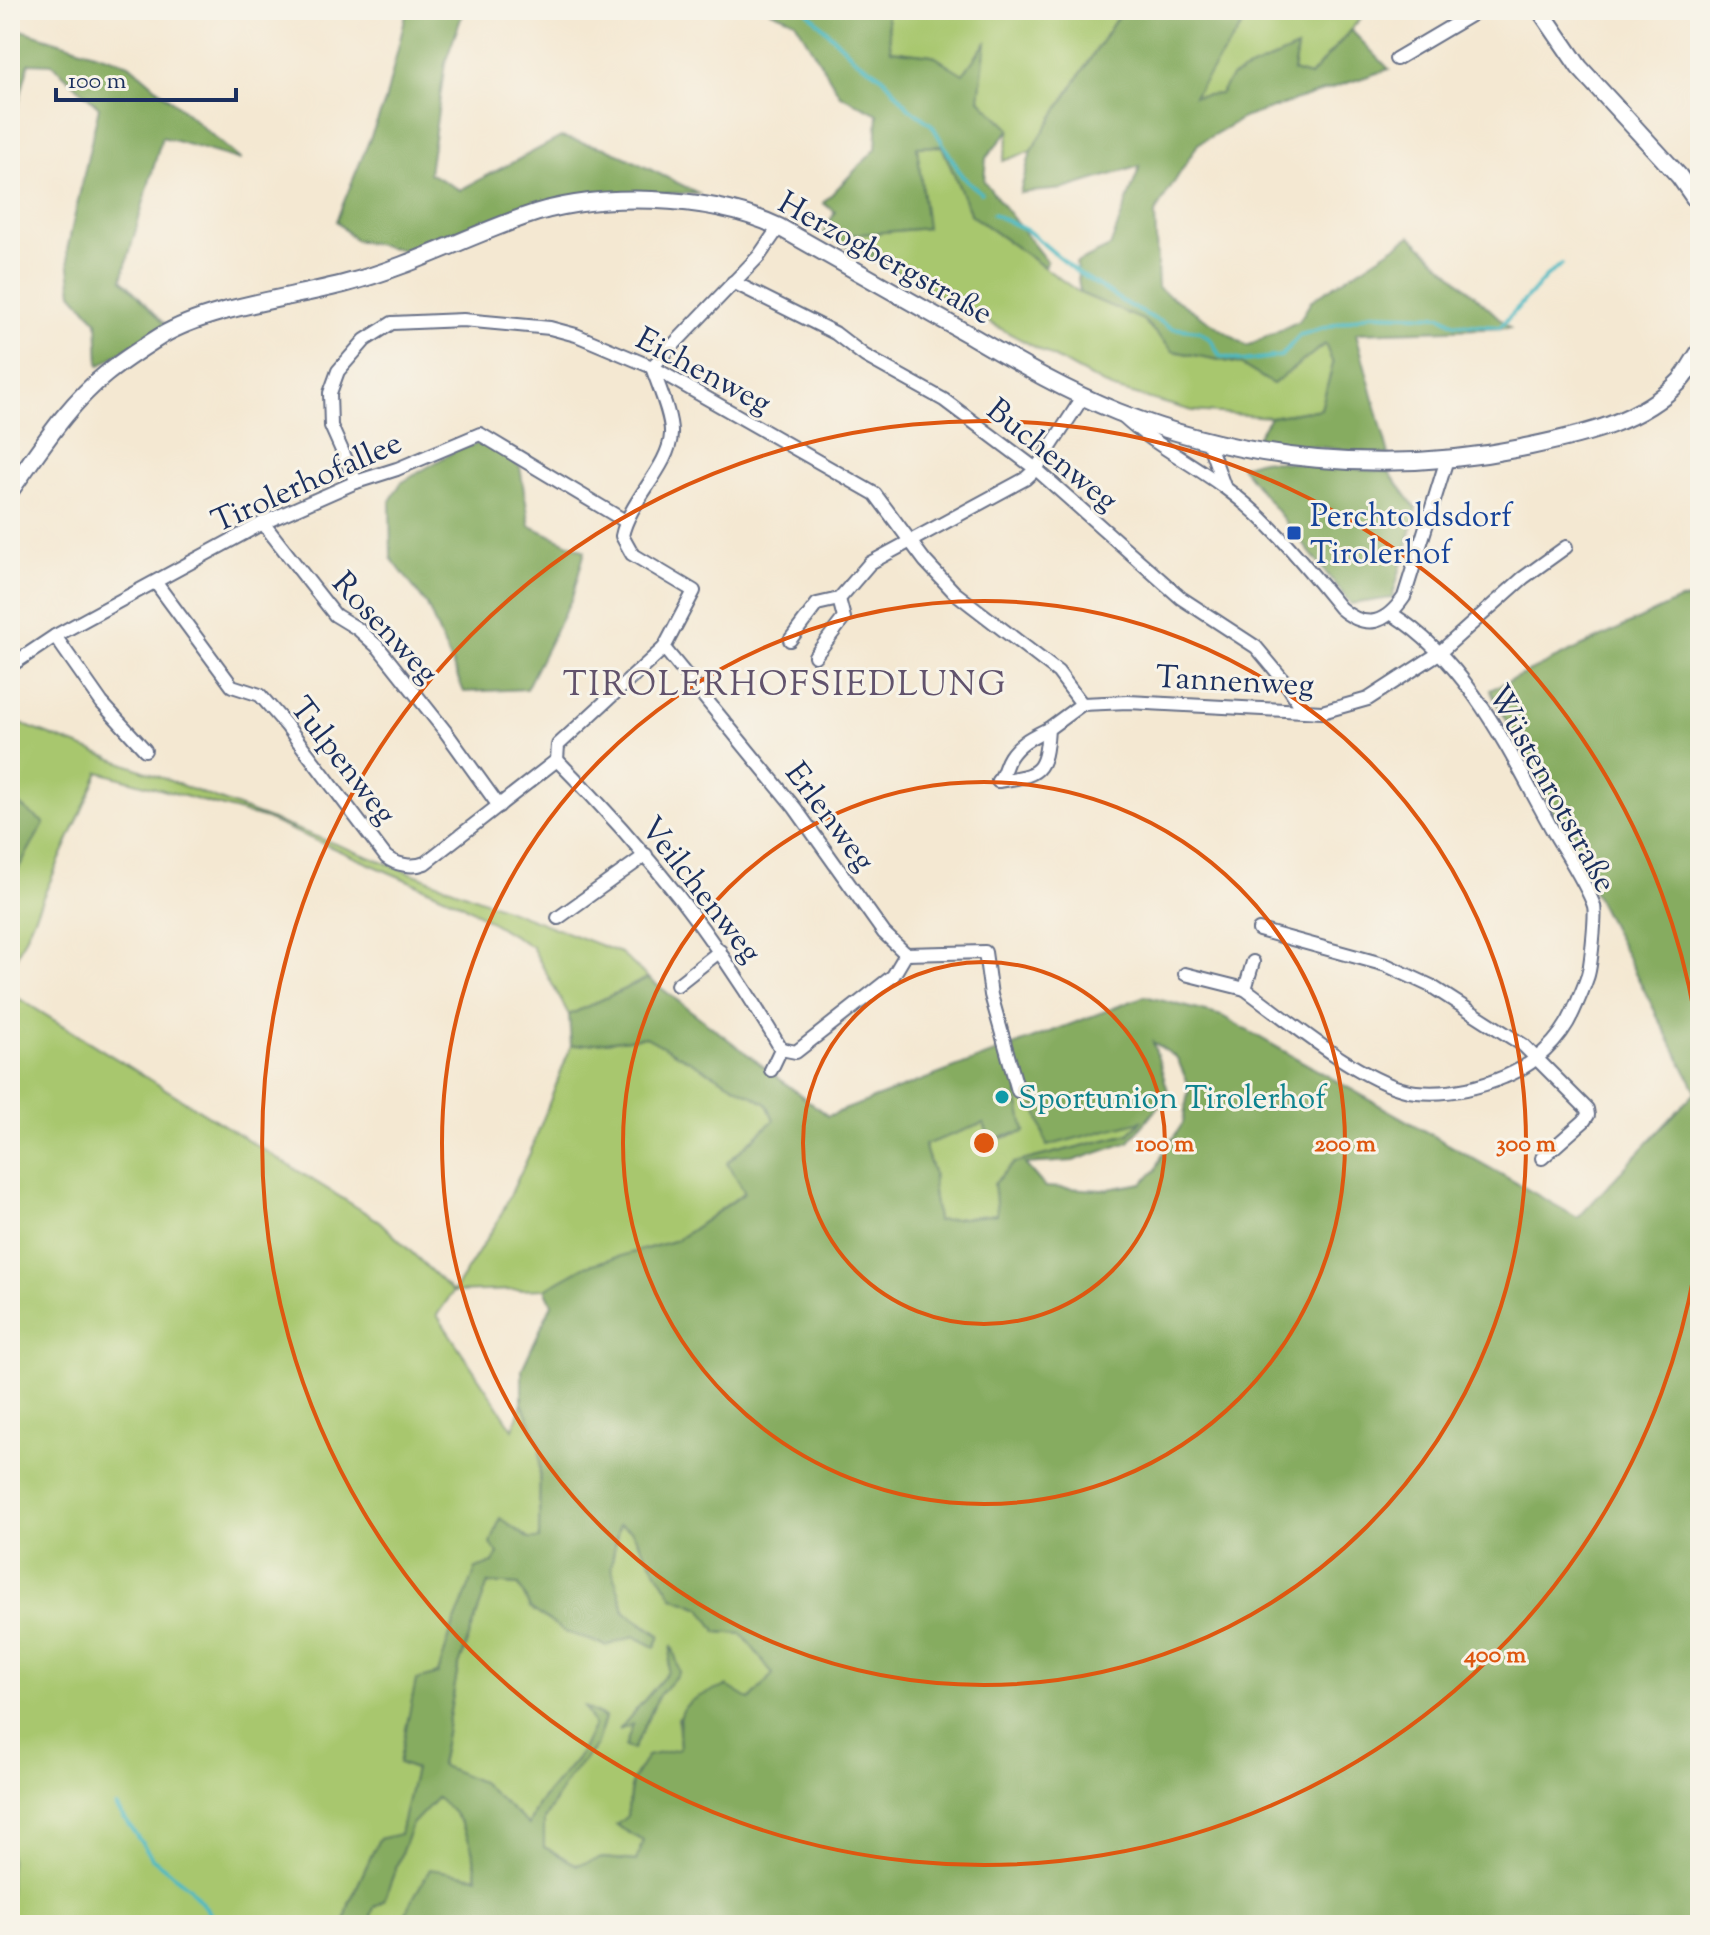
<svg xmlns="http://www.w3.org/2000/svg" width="1710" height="1935" font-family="'Sorts Mill Goudy',serif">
	<rect width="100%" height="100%" fill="#f7f3e8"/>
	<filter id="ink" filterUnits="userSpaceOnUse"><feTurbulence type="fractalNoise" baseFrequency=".0125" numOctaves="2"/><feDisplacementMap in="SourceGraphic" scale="16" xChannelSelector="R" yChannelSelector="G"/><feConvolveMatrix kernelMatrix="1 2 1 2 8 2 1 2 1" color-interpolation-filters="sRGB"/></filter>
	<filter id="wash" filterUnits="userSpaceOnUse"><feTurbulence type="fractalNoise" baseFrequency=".006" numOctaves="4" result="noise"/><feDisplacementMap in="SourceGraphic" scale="32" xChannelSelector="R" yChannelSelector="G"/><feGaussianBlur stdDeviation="1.8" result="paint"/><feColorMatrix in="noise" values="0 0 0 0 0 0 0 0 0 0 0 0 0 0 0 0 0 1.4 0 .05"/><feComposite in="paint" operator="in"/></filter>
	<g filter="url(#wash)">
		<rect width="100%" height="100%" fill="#f4e8d2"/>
		<g fill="#a8c76e" stroke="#627b66" stroke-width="2">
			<path d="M886 10H1122L1031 151 1003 161 1010 129 979 99 984 45 963 75 932 55 891 50Z"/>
			<path d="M1253 10H1368L1310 76 1293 71 1297 49 1221 94 1193 97Z"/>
			<path d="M942 146 971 215 1080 293 1143 320 1173 351 1240 364 1273 384 1325 344 1333 364 1321 409 1270 417 1193 411 1111 388 897 273 850 235 926 228 917 147Z"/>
			<path d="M13 721 621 953 648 978 569 1015 532 947 462 904 266 819 99 772 10 971V883L44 823 10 798V729Z"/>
			<path d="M10 993 379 1221 453 1292 498 1221 530 1153 571 1046 646 1037 767 1104 774 1120 727 1163 745 1192 677 1240 586 1266 545 1289 453 1292 437 1315 513 1429 522 1403 540 1446 539 1539H529L500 1519 498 1554 493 1563 476 1570 451 1632 438 1674 399 1763 415 1769 400 1835 379 1839 349 1904 344 1925H10Z"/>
			<path d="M1031 1090 1142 1120 1129 1134 1014 1163 998 1214 937 1221 933 1191 934 1175 924 1145 984 1123 991 1141 1025 1132 1017 1095Z"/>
			<path d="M619 1524 631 1530 673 1597 701 1608 717 1632 742 1634 774 1674 750 1700 678 1718 680 1749 632 1781 627 1816 643 1841 636 1861 603 1858 577 1865 544 1847V1820L569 1777 596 1746 605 1717 585 1708 594 1725 579 1756 538 1804 528 1826 481 1782 440 1766 458 1668 488 1583 519 1585 530 1608 634 1636 656 1646 660 1635 625 1612 611 1566Z"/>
			<path d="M437 1797C463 1815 475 1848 477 1878L408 1907 403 1925H368L374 1907 384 1900 412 1824Z"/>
		</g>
		<g fill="#86ac61" stroke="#506e60" stroke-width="2" fill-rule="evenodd">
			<path d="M10 10H12V27L129 64 241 160 162 137 122 279 165 324 99 366 97 321 72 293 67 250 99 107 52 64 29 63 10 137Z"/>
			<path d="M411 10H464L445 63 429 173 460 190 561 137 609 149 700 194 593 191 408 251 355 240 336 221 385 102 406 15Z"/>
			<path d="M769 10H886L891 50 932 55 963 74 986 43 979 99 1010 129 986 158 984 181 1047 262 1044 267 971 215 942 146 917 147 927 228 851 235 897 273 823 234 835 212 823 203 876 149 878 114 840 95 795 21Z"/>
			<path d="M1122 10H1253L1194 96 1220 94 1231 77 1297 48 1293 71 1310 76 1351 30 1389 69 1243 118 1198 144 1155 213 1158 288 1247 346 1299 321 1312 300 1411 236 1510 328 1356 333 1389 455 1255 440 1270 417 1321 409 1333 364 1325 344 1273 384 1240 364 1173 351 1143 320 1080 293 1076 263 1110 247 1140 166 1064 189 1020 193 1031 151Z"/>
			<path d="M485 442 520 467 530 526 585 551 572 598 526 689 464 692 427 605 391 558 390 501 401 483 460 448Z"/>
			<path d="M1261 460 1389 472 1417 510 1392 598 1351 604 1241 466Z"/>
			<path d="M1700 598V1485L1697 1502 1700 1537V1925H403L408 1907 430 1869 477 1877C475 1848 463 1815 437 1798L412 1824 384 1900 374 1907 368 1925H344L349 1904 379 1839 400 1834 415 1769 399 1763 416 1680 438 1674 451 1632 476 1569 493 1563 498 1554 491 1544 500 1518 529 1539H539L540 1446 522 1403V1369L552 1304 545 1289 586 1266 677 1240 745 1193 727 1163 774 1120 767 1104 646 1037 571 1046 569 1015 648 978 828 1116 1145 996 1222 1016 1578 1218 1696 1091 1490 690 1679 600ZM1153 1042 1177 1058 1189 1086 1183 1123 1163 1153 1156 1170 1142 1183 1103 1190 1045 1187 1025 1164 1073 1161 1129 1142 1169 1094ZM1031 1091 1047 1146 1141 1121 1129 1134 1014 1163 994 1183 997 1214 937 1221 933 1191 934 1175 924 1145 984 1123 991 1142 1006 1135 1025 1132 1017 1095ZM619 1525 631 1530 673 1597 701 1608 717 1632 742 1634 773 1674 750 1700 727 1686C685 1701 676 1702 680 1749L647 1756 632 1781 627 1816 616 1825 643 1841 636 1861 603 1858 577 1865 544 1847V1819L569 1777 596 1746 605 1718 584 1707 594 1725 579 1756 538 1804 529 1825 481 1782 440 1765 458 1668 488 1583 519 1585 530 1608 565 1632 607 1646 634 1636 655 1647 660 1636 625 1612 611 1566Z"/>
			<path d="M10 798 44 823 10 883Z"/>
			<path d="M672 1645 680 1672 659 1695 633 1750 625 1747 633 1724 619 1730 668 1672Z"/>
		</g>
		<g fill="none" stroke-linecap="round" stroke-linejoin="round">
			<g stroke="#4bb9c2" stroke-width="4">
				<path d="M806 10 854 58 883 77 909 108 932 125 962 176 981 193"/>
				<path d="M993 214 1028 231 1077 272 1128 305 1172 328 1199 331 1211 340 1220 356 1243 361 1281 356 1300 335 1371 314 1441 316 1455 324 1500 327 1546 277 1562 264"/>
				<path d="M116 1806 152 1858 189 1887 219 1925"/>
			</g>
		</g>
	</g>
	<g filter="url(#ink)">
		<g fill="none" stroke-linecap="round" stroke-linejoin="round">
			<defs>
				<g id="minor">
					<path d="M1396 59 1479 10"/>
					<path d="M733 282 835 333 865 356 944 400 1036 469 1181 598 1256 647 1286 683 1304 711"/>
					<path d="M1122 415C1153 444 1190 462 1224 487 1270 520 1304 564 1340 608 1367 631 1386 623 1404 597L1447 459"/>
					<path d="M1207 439 1224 486"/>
					<path d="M356 482 331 426 330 393 338 371 365 340 392 323 463 320 550 328 576 335 652 367 875 494 925 561 954 592 1058 672 1082 704"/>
					<path d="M263 523 335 615 358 629 379 648 445 731 499 806"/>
					<path d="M156 583 232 686 260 695 286 725 386 857C396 865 413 868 425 863L557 760 558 745 664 648 694 591 632 554 622 536C629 501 670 466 671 434 672 416 658 385 652 367L759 256 779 227"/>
					<path d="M55 636 102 703 145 750"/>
					<path d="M790 640 817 604 839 599"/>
					<path d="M664 648 795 808 884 933 906 954 985 952 991 995 1018 1091"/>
					<path d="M815 656 844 618 839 599 870 563 1025 479 1036 469 1083 397"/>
					<path d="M10 666 55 636 263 523 356 482 397 469 480 434 625 521"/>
					<path d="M557 760C646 849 718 940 781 1049L796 1052 893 976 906 954"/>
					<path d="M998 781C1040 775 1045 773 1048 729L1082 704 1128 702 1322 712 1368 699 1439 653 1523 578 1566 547"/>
					<path d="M998 781C1005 774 1004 766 1010 757 1020 742 1032 737 1048 729"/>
					<path d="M558 918 646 855"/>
					<path d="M1259 930 1386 965 1431 986 1523 1045 1587 1109 1588 1115 1584 1121 1542 1158"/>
					<path d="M1253 962 1245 989C1287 1019 1366 1087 1416 1092 1447 1095 1476 1089 1504 1077 1534 1065 1560 1041 1573 1012 1578 1001 1583 990 1587 978 1591 969 1596 914 1594 906 1588 887 1564 850 1553 831 1510 754 1470 663 1392 614"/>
					<path d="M1185 974 1245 989"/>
					<path d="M677 985 720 951"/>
					<path d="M771 1070 781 1049"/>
				</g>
				<g id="major">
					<path d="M1540 10 1579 67 1679 176 1700 206"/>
					<path d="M10 491C39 451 67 405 106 374 123 360 142 348 161 336 209 307 292 298 347 283 408 267 464 238 523 217 596 191 709 194 779 227 842 262 905 298 968 334 1016 362 1065 391 1118 412 1245 462 1387 475 1521 448 1577 436 1638 425 1680 381 1688 372 1693 361 1700 351"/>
				</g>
			</defs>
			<use href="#minor" stroke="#677087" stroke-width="16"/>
			<use href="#major" stroke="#677087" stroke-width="20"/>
			<use href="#minor" stroke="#fff" stroke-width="12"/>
			<use href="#major" stroke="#fff" stroke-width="16"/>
		</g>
	</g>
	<g fill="none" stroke="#de5710" stroke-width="4">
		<circle cx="984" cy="1143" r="181"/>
		<circle cx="984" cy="1143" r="361"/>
		<circle cx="984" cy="1143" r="542"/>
		<path d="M1700 1237A722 722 0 1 1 1700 1049"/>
	</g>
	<rect fill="#1a4fb4" stroke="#f7f3e8" stroke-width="3" x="1286" y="525" width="16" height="16" rx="4"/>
	<circle fill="#0f9aa8" stroke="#f7f3e8" stroke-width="3" cx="1002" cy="1097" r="8"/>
	<g text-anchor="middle" stroke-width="6" stroke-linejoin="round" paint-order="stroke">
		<g font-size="32" fill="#1b2f5e" stroke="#f7f3e8">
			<text transform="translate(886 257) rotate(29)" y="11">Herzogbergstraße</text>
			<text transform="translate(704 370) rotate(28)" y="11">Eichenweg</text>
			<text transform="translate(1053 454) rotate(39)" y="11">Buchenweg</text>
			<text transform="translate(306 481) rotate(-24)" y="11">Tirolerhofallee</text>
			<text transform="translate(386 627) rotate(47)" y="11">Rosenweg</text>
			<text transform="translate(1235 680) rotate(3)" y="11">Tannenweg</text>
			<text transform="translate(344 760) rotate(52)" y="11">Tulpenweg</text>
			<text transform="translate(1553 788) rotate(61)" y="11">Wüstenrotstraße</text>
			<text transform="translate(831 816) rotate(53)" y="11">Erlenweg</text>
			<text transform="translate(702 889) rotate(52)" y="11">Veilchenweg</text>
		</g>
		<g font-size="32" fill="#164399" stroke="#f7f3e8" text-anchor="start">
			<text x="1310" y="526">Perchtoldsdorf<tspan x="1310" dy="37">Tirolerhof</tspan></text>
		</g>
		<g font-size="32" fill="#0d838f" stroke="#f7f3e8" text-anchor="start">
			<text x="1018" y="1108">Sportunion Tirolerhof</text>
		</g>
		<g font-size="34" letter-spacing="2" fill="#61526c" stroke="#f7f3e8">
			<text x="785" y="695">TIROLERHOFSIEDLUNG</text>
		</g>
	</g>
	<circle cx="984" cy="1143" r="12" fill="#de5710" stroke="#f7f3e8" stroke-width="4"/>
	<g font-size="24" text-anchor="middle" font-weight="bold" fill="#de5710" stroke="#f7f3e8" stroke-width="6" stroke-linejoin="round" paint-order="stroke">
		<text x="1165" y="1151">100 m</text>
		<text x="1345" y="1151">200 m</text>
		<text x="1526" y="1151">300 m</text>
		<text x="1495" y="1662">400 m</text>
	</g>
	<rect width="1710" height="1935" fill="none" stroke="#f7f3e8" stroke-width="40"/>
	<path d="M56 88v12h180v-12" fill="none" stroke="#1b2f5e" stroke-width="4"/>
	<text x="68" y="88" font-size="24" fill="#1b2f5e" stroke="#f7f3e8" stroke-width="6" paint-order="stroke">100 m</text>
</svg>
